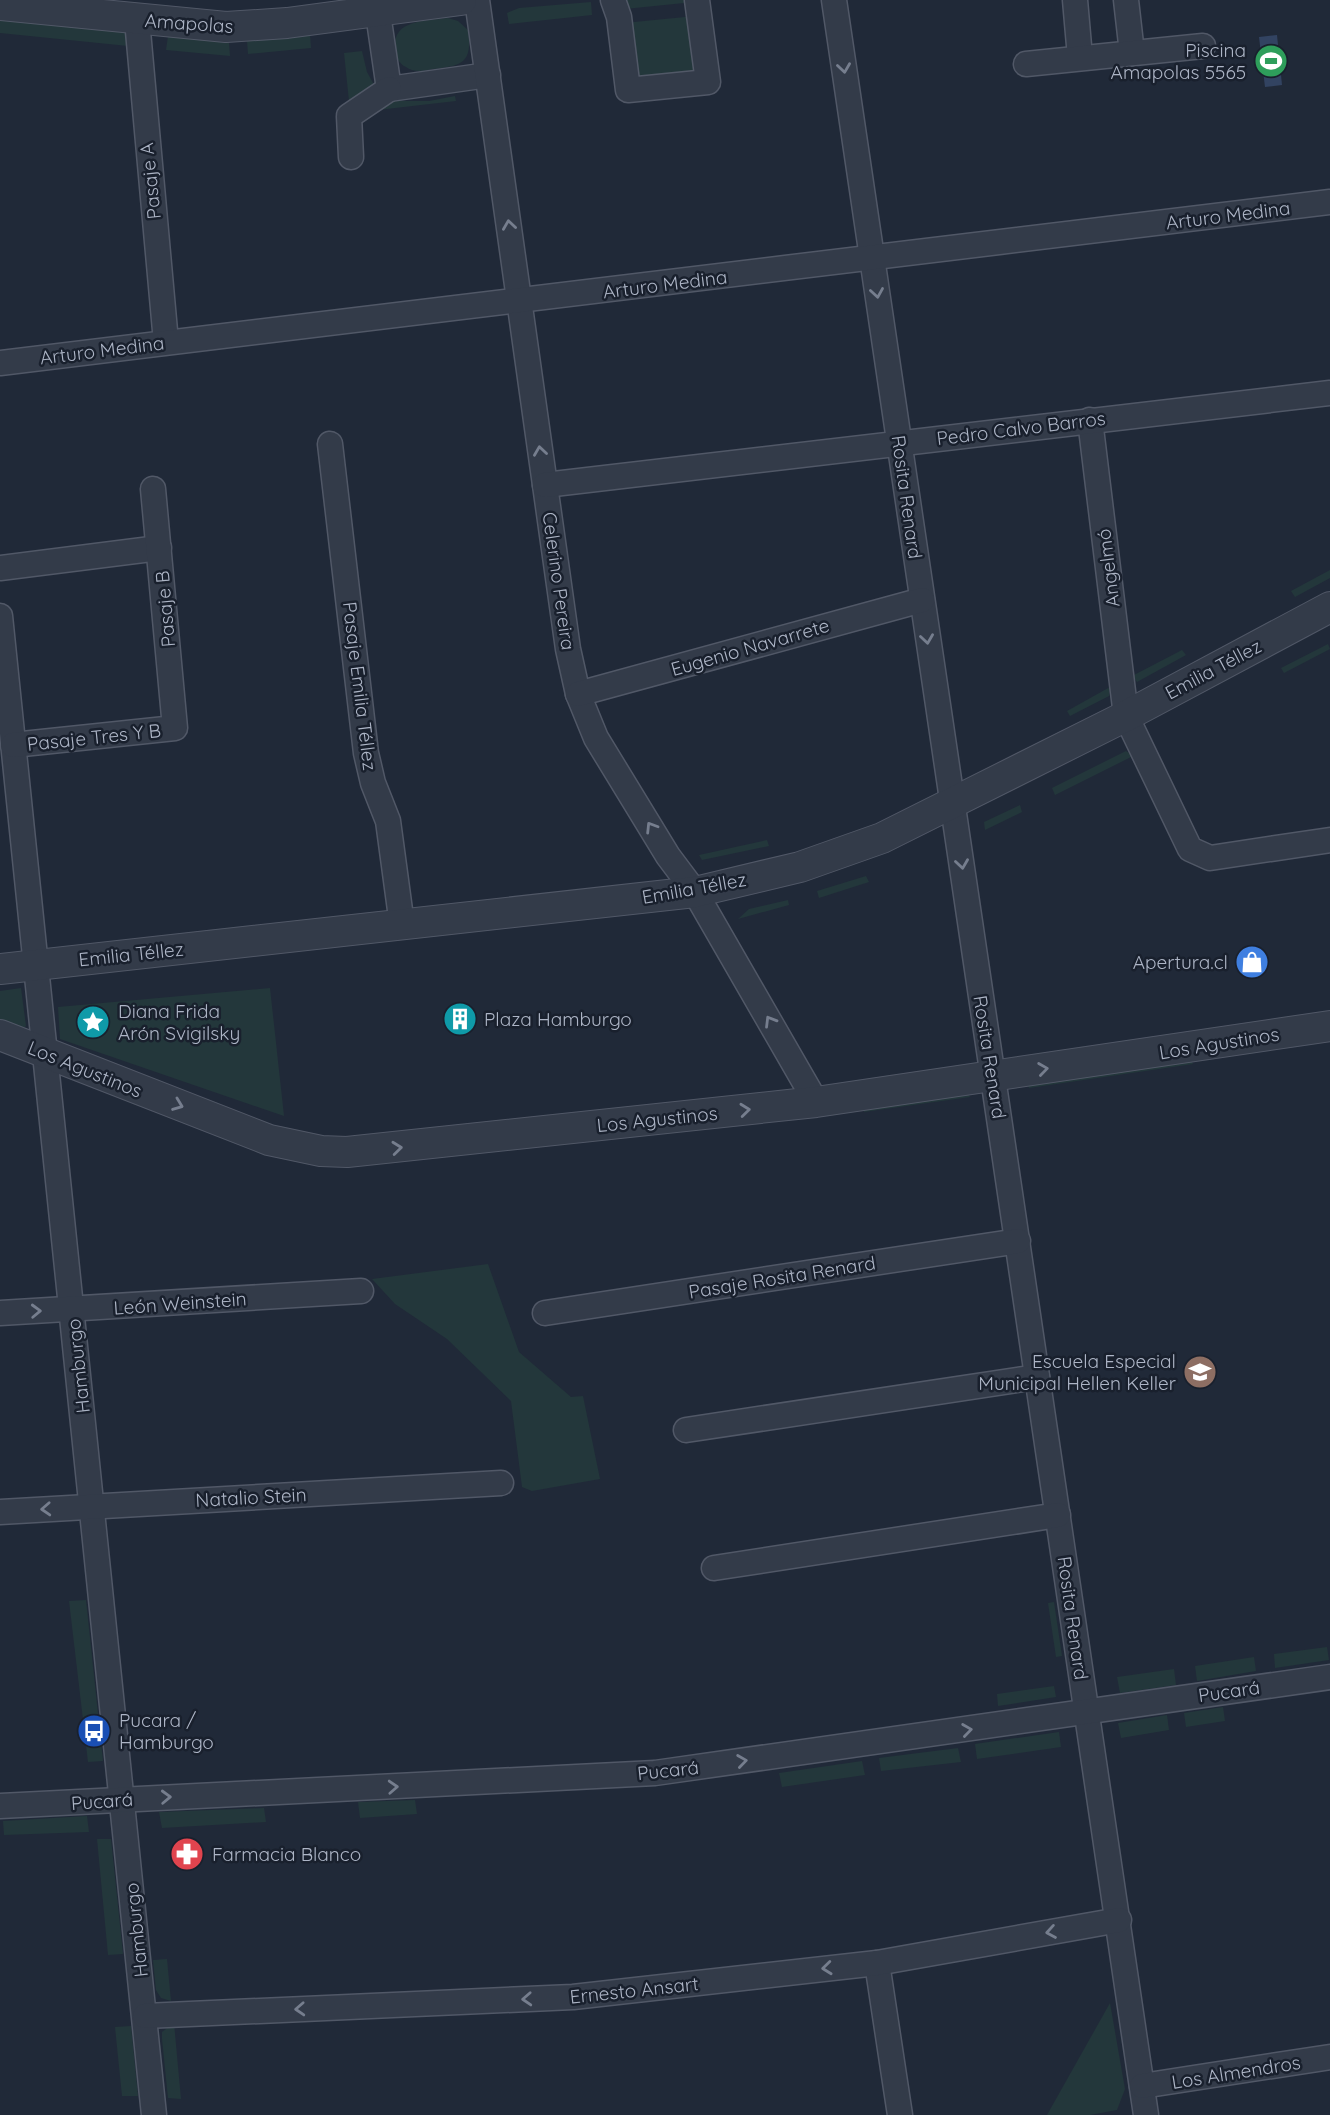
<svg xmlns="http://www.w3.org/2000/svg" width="1330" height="2115" font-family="Quicksand,sans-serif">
	<rect width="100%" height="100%" fill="#202938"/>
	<g fill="#23373b">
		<path d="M624 0H693L694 2 625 9Z"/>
		<path d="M591 2 592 15 509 24 507 13 519 8Z"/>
		<path d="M695 16 701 78 631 86 624 23Z"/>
		<path d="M448 18 458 21 468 30C473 63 462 66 433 69 423 71 415 73 406 67 399 64 396 57 395 49 392 19 426 21 448 18Z"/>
		<path d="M0 19 129 32 128 46 0 33Z"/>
		<path d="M310 34 311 48 248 54 247 41Z"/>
		<path d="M168 36 229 43 230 56 166 50Z"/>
		<path d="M362 51 367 72 377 90 350 111 344 53Z"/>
		<path d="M455 96 456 101 369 111 392 101H429Z"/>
		<path d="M1330 570V578L1295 597 1291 591Z"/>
		<path d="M1328 644 1330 649 1284 673 1281 668Z"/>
		<path d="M1182 650 1186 655 1137 682 1134 678V675Z"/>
		<path d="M1110 687 1109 696 1070 716 1067 711Z"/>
		<path d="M1126 751 1133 756 1055 795 1052 788Z"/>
		<path d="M1020 805 1022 812 985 830 984 822Z"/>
		<path d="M767 840 769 846 702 860 699 855Z"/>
		<path d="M866 876 869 882 819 898 817 891Z"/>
		<path d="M788 900 789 905 738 919 749 909Z"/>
		<path d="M21 988 26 1026 22 1029 0 1024V991Z"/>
		<path d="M270 988 284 1116 60 1039 58 1007Z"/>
		<path d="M1192 1062 1193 1064 1029 1088 1028 1085Z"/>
		<path d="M968 1094 970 1097 864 1112V1109Z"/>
		<path d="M488 1264 519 1352 571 1397 583 1396 600 1479 532 1491 522 1487 511 1401 447 1339 395 1304 372 1279Z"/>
		<path d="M86 1600 103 1761 88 1762 69 1601Z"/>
		<path d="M1054 1602 1062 1656 1056 1657 1048 1603Z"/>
		<path d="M1327 1647 1329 1660 1275 1668 1274 1654Z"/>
		<path d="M1254 1657 1256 1671 1197 1681 1195 1666Z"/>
		<path d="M1174 1669 1176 1685 1120 1693 1117 1677Z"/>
		<path d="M1054 1686 1056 1697 998 1706 997 1694Z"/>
		<path d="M1223 1707 1225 1721 1186 1727 1184 1713Z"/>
		<path d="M1167 1715 1169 1730 1121 1738 1118 1723Z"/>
		<path d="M1059 1732 1061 1747 977 1759 975 1744Z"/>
		<path d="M958 1748 961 1762 881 1771 879 1758Z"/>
		<path d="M862 1761 865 1775 782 1787 779 1773Z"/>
		<path d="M415 1800 417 1814 360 1818 358 1802Z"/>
		<path d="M264 1808 266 1822 162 1828 159 1812Z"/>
		<path d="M87 1816 89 1832 4 1835 3 1821Z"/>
		<path d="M97 1839H111L123 1954 108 1955Z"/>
		<path d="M167 1959 171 2001 161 1998 156 1990 153 1960Z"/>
		<path d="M1110 2003 1125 2089 1117 2110 1090 2115H1047Z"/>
		<path d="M174 2023 181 2099 168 2098 162 2039V2032Z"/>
		<path d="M131 2026 138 2096H122L115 2027Z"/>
	</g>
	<path fill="#324361" d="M1277 35 1282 85 1265 87 1259 37Z"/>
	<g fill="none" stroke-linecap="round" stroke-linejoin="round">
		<defs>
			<g id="minor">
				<path d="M376 0 389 89 488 75"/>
				<path d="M477 0 568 649 578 694 596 738 668 856 695 892 816 1102"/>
				<path d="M613 0 619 17 628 90 708 82 697 0"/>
				<path d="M834 0 1146 2115"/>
				<path d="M1075 0 1080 57"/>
				<path d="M1126 0 1132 53"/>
				<path d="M137 20 166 342"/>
				<path d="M1026 64 1203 46"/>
				<path d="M351 157 349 116 389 89"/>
				<path d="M0 363 1330 202"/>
				<path d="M1090 420 1126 716 1190 849 1210 858 1330 840"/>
				<path d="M330 444 366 753 373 783 388 821 402 925"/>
				<path d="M545 485 1330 393"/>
				<path d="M0 568 159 548"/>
				<path d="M0 616 154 2115"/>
				<path d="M578 694 922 600"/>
				<path d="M13 745 175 728 153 489"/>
				<path d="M0 1313 361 1291"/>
				<path d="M545 1313 1018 1241"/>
				<path d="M686 1430 1037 1377"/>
				<path d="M0 1512 501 1483"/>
				<path d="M714 1568 1058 1515"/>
				<path d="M0 1806 655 1773 1330 1677"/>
				<path d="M877 1963 900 2115"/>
				<path d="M145 2016 573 1997 877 1963 1119 1920"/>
				<path d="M1142 2086 1330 2057"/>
			</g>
			<g id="tertiary">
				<path d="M0 5 226 27 287 23 461 0"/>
				<path d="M0 969 695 892 800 867 882 838 1126 716 1330 607"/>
				<path d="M0 1035 269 1140 321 1151 347 1152 816 1102 1330 1026"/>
			</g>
		</defs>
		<use href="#minor" stroke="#515867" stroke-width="27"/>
		<use href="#tertiary" stroke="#515867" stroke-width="32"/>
		<use href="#minor" stroke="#333b49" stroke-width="24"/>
		<use href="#tertiary" stroke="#333b49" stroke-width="30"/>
	</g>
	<defs><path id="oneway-chevron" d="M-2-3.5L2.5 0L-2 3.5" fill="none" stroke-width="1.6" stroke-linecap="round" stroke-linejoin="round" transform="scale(1.75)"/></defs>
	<g stroke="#767e8e">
		<use href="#oneway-chevron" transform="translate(844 68) rotate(82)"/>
		<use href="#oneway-chevron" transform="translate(509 225) rotate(-98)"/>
		<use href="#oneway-chevron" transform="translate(877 293) rotate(81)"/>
		<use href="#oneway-chevron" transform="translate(540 451) rotate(-98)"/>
		<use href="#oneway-chevron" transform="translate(927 639) rotate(82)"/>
		<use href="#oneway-chevron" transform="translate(651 827) rotate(-122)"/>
		<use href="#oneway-chevron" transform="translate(962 864) rotate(82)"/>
		<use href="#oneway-chevron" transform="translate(770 1021) rotate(-121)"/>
		<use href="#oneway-chevron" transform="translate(1043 1069) rotate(-8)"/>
		<use href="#oneway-chevron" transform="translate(178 1105) rotate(21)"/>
		<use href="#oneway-chevron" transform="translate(745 1110) rotate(-6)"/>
		<use href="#oneway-chevron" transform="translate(397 1148) rotate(-6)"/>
		<use href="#oneway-chevron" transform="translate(36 1311) rotate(-2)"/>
		<use href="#oneway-chevron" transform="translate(46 1509) rotate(177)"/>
		<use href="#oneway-chevron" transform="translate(967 1730) rotate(-8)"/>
		<use href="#oneway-chevron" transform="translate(742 1761) rotate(-8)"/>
		<use href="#oneway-chevron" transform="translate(393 1787) rotate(-3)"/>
		<use href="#oneway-chevron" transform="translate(166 1797) rotate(-2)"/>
		<use href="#oneway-chevron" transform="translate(1051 1932) rotate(170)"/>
		<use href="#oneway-chevron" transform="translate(827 1968) rotate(174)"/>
		<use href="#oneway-chevron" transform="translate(527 1999) rotate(177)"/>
		<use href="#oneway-chevron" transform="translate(300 2009) rotate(177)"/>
	</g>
	<defs>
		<symbol id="stadium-disc" viewBox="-11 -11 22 22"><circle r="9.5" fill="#2e9e5b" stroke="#19202d"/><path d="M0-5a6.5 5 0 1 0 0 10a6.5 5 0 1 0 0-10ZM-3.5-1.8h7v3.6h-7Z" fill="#fff"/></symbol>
		<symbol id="shop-disc" viewBox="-11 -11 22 22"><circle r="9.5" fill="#3f7fe0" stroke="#19202d"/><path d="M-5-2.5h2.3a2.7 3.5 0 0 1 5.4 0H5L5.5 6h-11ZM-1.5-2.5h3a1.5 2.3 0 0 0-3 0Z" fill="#fff"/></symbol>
		<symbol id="building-disc" viewBox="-11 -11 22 22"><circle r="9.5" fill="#0f9aa8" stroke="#19202d"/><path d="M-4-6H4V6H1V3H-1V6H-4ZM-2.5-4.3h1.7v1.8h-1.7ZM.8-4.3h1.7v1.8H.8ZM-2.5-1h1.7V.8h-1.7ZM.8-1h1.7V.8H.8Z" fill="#fff"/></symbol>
		<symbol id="sight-disc" viewBox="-11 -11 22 22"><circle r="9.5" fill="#0f9aa8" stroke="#19202d"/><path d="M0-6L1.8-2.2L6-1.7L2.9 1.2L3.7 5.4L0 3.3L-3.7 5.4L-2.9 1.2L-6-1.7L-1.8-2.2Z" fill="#fff"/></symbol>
		<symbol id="school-disc" viewBox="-11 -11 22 22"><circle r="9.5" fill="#8d6e63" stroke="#19202d"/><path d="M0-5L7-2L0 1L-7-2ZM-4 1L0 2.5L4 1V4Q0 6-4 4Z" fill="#fff"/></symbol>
		<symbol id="bus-disc" viewBox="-11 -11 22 22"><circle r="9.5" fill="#1a4fb4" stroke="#19202d"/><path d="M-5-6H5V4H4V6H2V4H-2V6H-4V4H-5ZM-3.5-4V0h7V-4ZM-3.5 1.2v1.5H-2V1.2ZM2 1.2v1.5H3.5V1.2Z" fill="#fff"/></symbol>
		<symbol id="pharmacy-disc" viewBox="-11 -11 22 22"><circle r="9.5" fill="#e0444e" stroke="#19202d"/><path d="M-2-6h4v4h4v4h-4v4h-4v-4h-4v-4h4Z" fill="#fff"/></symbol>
	</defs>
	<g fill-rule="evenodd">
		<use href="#stadium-disc" x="1252" y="42" width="38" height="38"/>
		<use href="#shop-disc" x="1233" y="943" width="38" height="38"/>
		<use href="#building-disc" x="441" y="1000" width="38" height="38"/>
		<use href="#sight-disc" x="74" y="1003" width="38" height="38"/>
		<use href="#school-disc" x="1181" y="1353" width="38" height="38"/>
		<use href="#bus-disc" x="75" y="1712" width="38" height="38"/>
		<use href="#pharmacy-disc" x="168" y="1835" width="38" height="38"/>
	</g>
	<g text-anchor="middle" stroke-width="5" stroke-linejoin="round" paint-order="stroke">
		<g font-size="19" fill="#adb5c6" stroke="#19202d">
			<text transform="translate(189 23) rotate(4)" y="7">Amapolas</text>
			<text transform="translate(150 181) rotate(-96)" y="7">Pasaje A</text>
			<text transform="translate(1228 215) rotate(-7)" y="7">Arturo Medina</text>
			<text transform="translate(665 284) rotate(-7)" y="7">Arturo Medina</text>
			<text transform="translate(102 350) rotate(-7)" y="7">Arturo Medina</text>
			<text transform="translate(1021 428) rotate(-7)" y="7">Pedro Calvo Barros</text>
			<text transform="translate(907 497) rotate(82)" y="7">Rosita Renard</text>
			<text transform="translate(1108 568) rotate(-97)" y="7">Angelmó</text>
			<text transform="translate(559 581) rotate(82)" y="7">Celerino Pereira</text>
			<text transform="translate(165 609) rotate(-95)" y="7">Pasaje B</text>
			<text transform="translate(750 647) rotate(-16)" y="7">Eugenio Navarrete</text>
			<text transform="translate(1213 669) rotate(-28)" y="7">Emilia Téllez</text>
			<text transform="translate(360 686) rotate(83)" y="7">Pasaje Emilia Téllez</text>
			<text transform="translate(94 737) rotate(-6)" y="7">Pasaje Tres Y B</text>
			<text transform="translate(694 888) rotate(-10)" y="7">Emilia Téllez</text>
			<text transform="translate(131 954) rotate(-6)" y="7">Emilia Téllez</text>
			<text transform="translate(1219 1043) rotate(-9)" y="7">Los Agustinos</text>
			<text transform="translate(990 1057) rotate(81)" y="7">Rosita Renard</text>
			<text transform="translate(85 1069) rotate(22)" y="7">Los Agustinos</text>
			<text transform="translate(657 1119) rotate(-6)" y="7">Los Agustinos</text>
			<text transform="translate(782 1277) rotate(-9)" y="7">Pasaje Rosita Renard</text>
			<text transform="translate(180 1303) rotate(-4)" y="7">León Weinstein</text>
			<text transform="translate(78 1366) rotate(-96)" y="7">Hamburgo</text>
			<text transform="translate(251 1497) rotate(-3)" y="7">Natalio Stein</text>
			<text transform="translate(1073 1618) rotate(82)" y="7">Rosita Renard</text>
			<text transform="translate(1229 1691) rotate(-8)" y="7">Pucará</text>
			<text transform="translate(668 1770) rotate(-6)" y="7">Pucará</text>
			<text transform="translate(102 1801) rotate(-4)" y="7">Pucará</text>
			<text transform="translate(136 1930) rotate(-96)" y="7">Hamburgo</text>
			<text transform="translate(634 1990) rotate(-6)" y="7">Ernesto Ansart</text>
			<text transform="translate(1236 2072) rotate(-9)" y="7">Los Almendros</text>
		</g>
		<g font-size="19" fill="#adb5c6" stroke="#19202d" text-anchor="start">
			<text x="1246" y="57" text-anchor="end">Piscina<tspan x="1246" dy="22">Amapolas 5565</tspan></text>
			<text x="1228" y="969" text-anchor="end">Apertura.cl</text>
			<text x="118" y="1018">Diana Frida<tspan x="118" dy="22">Arón Svigilsky</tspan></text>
			<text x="484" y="1026">Plaza Hamburgo</text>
			<text x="1176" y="1368" text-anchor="end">Escuela Especial<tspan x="1176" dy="22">Municipal Hellen Keller</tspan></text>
			<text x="119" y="1727">Pucara /<tspan x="119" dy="22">Hamburgo</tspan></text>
			<text x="212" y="1861">Farmacia Blanco</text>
		</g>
	</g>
</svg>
